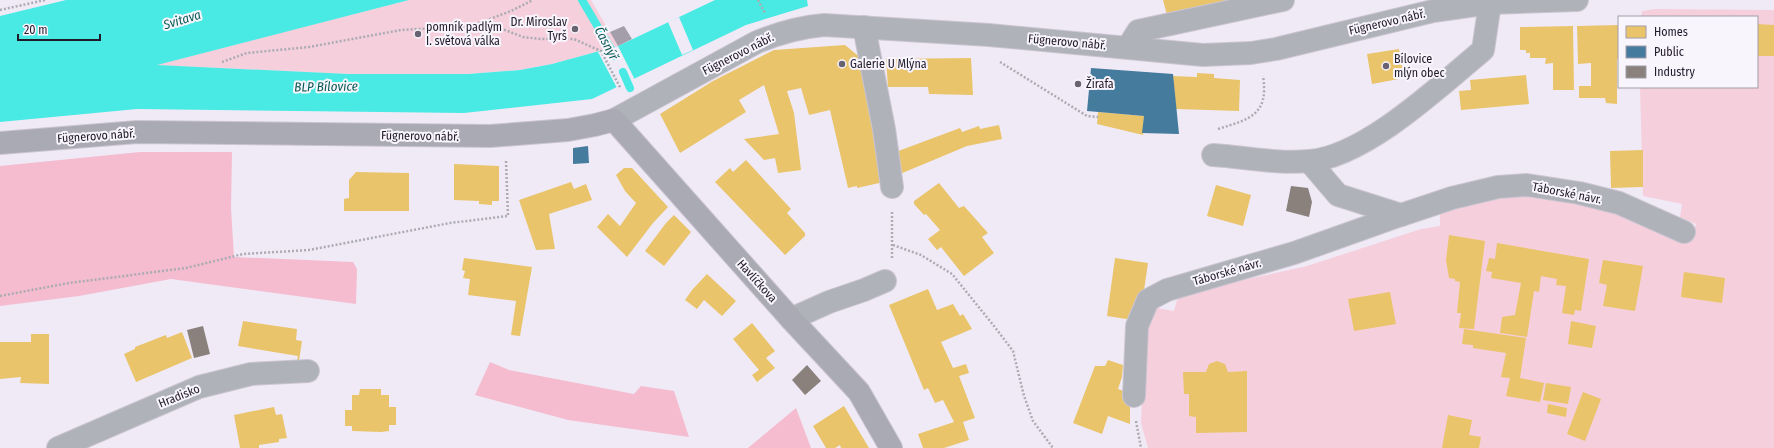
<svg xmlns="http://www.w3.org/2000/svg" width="1774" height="448" font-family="'Fira Sans Condensed',sans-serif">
	<rect width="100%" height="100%" fill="#f0eaf7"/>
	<g fill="#f6cfdc">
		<path d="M409 0H591L618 46 552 64 520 70 468 74H349L155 65Z"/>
		<path d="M1655 9 1774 10V448H1148L1141 423 1145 325 1148 316 1157 308 1174 311 1177 300 1185 293 1307 266 1421 229 1440 226V211L1492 197 1525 194 1598 206 1691 240 1696 224 1680 217 1682 204 1643 196 1640 87H1757V17H1641L1642 11Z"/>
	</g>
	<g fill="#f4bcce">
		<path d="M140 152H232L231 208 234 257 353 262 357 269 356 304 171 279 79 296 0 306V166Z"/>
		<path d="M490 362 509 370 634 394 641 386 674 391 689 437 568 420 475 395Z"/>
		<path d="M796 408 811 448H748Z"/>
	</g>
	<path fill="#48eae3" d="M66 0H409L157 65 349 74H468L520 70 552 64 618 46 715 0H807L808 6 746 25 592 99 464 113 137 109 0 122V16Z"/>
	<g fill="#f0eaf7">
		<path d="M679 17 693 50 682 55 668 22Z"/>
		<path d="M618 46 635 80 617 88 598 52Z"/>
	</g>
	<g fill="#e9c46a">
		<path d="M1163 0H1230V1L1167 15Z"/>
		<path d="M1757 24 1774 25V56H1757Z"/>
		<path d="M1619 25V59H1617V104L1606 103 1605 98H1579V86H1591V63L1578 64 1577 26Z"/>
		<path d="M1573 26 1574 90H1553V63L1545 64 1546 58H1530V53H1526V50H1520V27Z"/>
		<path d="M845 45 862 59 888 181 857 188V186L848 188 830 110 809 115 801 88 787 91 794 113 801 170 778 173 775 158 764 160 744 139 779 134 764 85 739 100 746 112 680 153 660 114 713 81 774 50Z"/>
		<path d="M1399 49 1404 78 1372 84 1367 54Z"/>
		<path d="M971 58 973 95 929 94 928 87H888L886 59Z"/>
		<path d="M1197 73 1214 74V78L1240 80 1239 111 1176 109 1173 76 1197 77Z"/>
		<path d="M1526 75 1529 104 1461 110 1459 91 1471 90 1470 80Z"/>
		<path d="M1098 112 1144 116 1143 135 1097 124Z"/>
		<path d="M999 125 1002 139 967 146 900 174 893 153 960 128 962 132 979 126 980 129Z"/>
		<path d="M1643 150V187L1611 188 1610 151Z"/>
		<path d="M746 160 791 209 787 213 805 233V236L785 255 715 182 730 168 733 172Z"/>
		<path d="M454 164 499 166V201H492V205L479 204V201L454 200Z"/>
		<path d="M624 168H632L668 207 653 223 627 257 597 227 608 214 620 226 636 203 625 191 616 175Z"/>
		<path d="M356 172 409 173V211H344V199L349 198V180Z"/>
		<path d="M571 182 574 189 586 184 592 200 549 214 555 249 536 250 519 200Z"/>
		<path d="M939 183 959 208 964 206 988 233 982 237 994 253 964 276 941 247 937 250 928 239 940 230 926 214 924 215 914 204V201Z"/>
		<path d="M1216 185 1251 195 1243 226 1207 216Z"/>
		<path d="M674 215 691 232 664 266 645 251 666 223Z"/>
		<path d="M1449 235 1485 241 1474 329 1459 328 1461 313H1457L1460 282 1455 281V279L1449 278 1446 260Z"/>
		<path d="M1497 243 1589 259 1581 311 1575 310 1574 315 1562 313 1566 286 1556 285 1557 279 1541 276 1539 292 1534 291 1527 337 1500 333 1502 317 1515 315 1521 283 1491 278 1492 272 1486 271 1489 258 1495 259Z"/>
		<path d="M464 258 532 267 520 336 511 335 516 301 468 295 470 279 463 278 465 271 462 270Z"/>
		<path d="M1115 258 1148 263 1142 304 1133 320 1107 316Z"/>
		<path d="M1603 260 1643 266 1635 311 1603 306 1607 285 1599 283Z"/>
		<path d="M1684 272 1725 278 1722 303 1681 297Z"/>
		<path d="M707 274 736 301 722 316 704 300 697 309 685 300 692 290Z"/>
		<path d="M928 289 937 310 953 304 960 316 963 314 972 329 941 342 953 368 966 364 969 373 959 376 975 418 963 422 969 440 944 448H923L918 434 954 422 943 400 935 403 928 388 924 390 889 305Z"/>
		<path d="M1390 292 1396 324 1354 331 1348 299Z"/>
		<path d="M243 321 297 329 296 340 302 341 299 361 297 360 298 356 238 346Z"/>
		<path d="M1571 321 1596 326 1592 348 1568 344Z"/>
		<path d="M752 323 775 351 766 358 775 368 757 382 752 375 759 370 733 339Z"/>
		<path d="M1464 329 1526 338 1520 378 1544 383 1540 402 1506 396 1510 378 1501 377 1506 353 1473 348V345L1462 344Z"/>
		<path d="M182 332 192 358 136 382 124 354 135 349V347L166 335 167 338Z"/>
		<path d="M31 334H49V384L20 383 21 377 0 379V342H31Z"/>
		<path d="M1108 360 1123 365 1122 377 1118 389 1130 393V424L1108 416 1102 434 1073 423 1095 366H1105Z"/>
		<path d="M1217 361 1225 364 1228 372 1247 371V432L1196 433V417L1189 416V394H1184L1183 372H1206L1209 364Z"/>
		<path d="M1546 383 1571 387 1568 404 1543 400Z"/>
		<path d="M360 389H381V395H389V407H396V425H389V431L381 432 352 431V426H345V410H352V395H359Z"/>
		<path d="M1583 392 1601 399 1585 441 1567 434Z"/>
		<path d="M1548 404 1567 408 1566 417 1547 413Z"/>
		<path d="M844 406 860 433 869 448H841L840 445 835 448H826L813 426Z"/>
		<path d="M274 407 276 415 282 414 287 438 279 439V442L259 445V448H240L234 415Z"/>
		<path d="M1448 415 1472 420 1469 435 1481 437 1479 448H1442Z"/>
	</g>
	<g fill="#457b9d">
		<path d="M1091 68 1173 74 1179 134 1142 133 1144 116 1087 111Z"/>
		<path d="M588 146 589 163 573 164V148Z"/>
	</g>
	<g fill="#8a817c">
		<path d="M1291 186 1308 188 1312 202 1309 217 1286 211Z"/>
		<path d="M203 326 210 354 194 358 187 330Z"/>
		<path d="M807 365 821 381 805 395 792 380Z"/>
	</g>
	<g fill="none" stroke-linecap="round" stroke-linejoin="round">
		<g stroke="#48eae3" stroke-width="8">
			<path d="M582 0 615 56"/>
			<path d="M623 72 630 88"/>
		</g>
	</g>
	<path fill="#a49eab" d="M624 26 632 39 618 46 610 32Z"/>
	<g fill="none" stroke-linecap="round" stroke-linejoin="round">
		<defs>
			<g id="minor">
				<path d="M864 27 884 129 892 187"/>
				<path d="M1128 47 1138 31 1283 0"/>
				<path d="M614 120 757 42C779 33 800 27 824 25L989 35 1203 55 1251 53 1276 49 1433 11 1490 3 1577 0"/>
				<path d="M1213 155C1244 157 1277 164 1309 161 1365 157 1441 85 1483 50L1490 3"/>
				<path d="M1309 161 1338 195 1401 215 1452 198 1498 187 1527 185 1579 193 1619 203 1684 232"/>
				<path d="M791 319 829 302 864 290 885 281"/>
				<path d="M1134 396 1137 326 1148 300 1167 290 1294 253 1401 215"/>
				<path d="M58 448 199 387 251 374 308 371"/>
			</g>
			<path id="major" d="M0 143 137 132 490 136 568 130 595 125 614 120 791 319 859 392 891 448"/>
		</defs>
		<use href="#minor" stroke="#cbc5d1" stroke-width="24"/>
		<use href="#major" stroke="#cbc5d1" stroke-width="24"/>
		<g stroke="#ababb2" stroke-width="2.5" stroke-dasharray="2 2" stroke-linecap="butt">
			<path d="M758 0 765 13"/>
			<path d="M0 10 45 0"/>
			<path d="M472 27 505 30 523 37 540 39H574L594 48 601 51 621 89"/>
			<path d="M222 62 247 53 309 47 401 30 471 26 511 11 533 0"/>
			<path d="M1000 62 1087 116 1098 117"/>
			<path d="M1218 129C1250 119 1269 115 1263 76"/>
			<path d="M893 245 921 255 952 274 994 326 1013 351 1024 396 1033 421 1053 448"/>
			<path d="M892 258V211"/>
			<path d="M0 296 69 283 186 268 243 254 309 250 450 223 508 216 506 161"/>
			<path d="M1136 421 1141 448"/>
		</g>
		<use href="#minor" stroke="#afb2b9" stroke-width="22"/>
		<use href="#major" stroke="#a9aab4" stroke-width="22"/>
	</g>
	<g fill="#696371" stroke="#f8f5fd" stroke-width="1.5">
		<circle cx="575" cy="29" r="4"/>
		<circle cx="418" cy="34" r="4"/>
		<circle cx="842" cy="64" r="4"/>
		<circle cx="1386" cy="66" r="4"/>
		<circle cx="1078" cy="84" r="4"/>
	</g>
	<g text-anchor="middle" stroke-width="4" stroke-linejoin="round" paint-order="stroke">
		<g font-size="12" fill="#211a29" stroke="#f8f5fd" text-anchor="start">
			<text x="567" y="26" text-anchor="end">Dr. Miroslav<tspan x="567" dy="14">Tyrš</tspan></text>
			<text x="426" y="31">pomník padlým<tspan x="426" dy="14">I. světová válka</tspan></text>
			<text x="1394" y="63">Bílovice<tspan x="1394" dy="14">mlýn obec</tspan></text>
			<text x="850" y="68">Galerie U Mlýna</text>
			<text x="1086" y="88">Žirafa</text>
		</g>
		<g font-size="12" fill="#211a29" stroke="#f8f5fd">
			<text transform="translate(1387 22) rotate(-13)" y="4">Fügnerovo nábř.</text>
			<text transform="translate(1067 42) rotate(5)" y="4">Fügnerovo nábř.</text>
			<text transform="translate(738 54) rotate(-27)" y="4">Fügnerovo nábř.</text>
			<text transform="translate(96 136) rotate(-4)" y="4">Fügnerovo nábř.</text>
			<text transform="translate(420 136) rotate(1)" y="4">Fügnerovo nábř.</text>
			<text transform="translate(1567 193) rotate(11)" y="4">Táborské návr.</text>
			<text transform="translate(1227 272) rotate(-16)" y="4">Táborské návr.</text>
			<text transform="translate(757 281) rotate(48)" y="4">Havlíčkova</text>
			<text transform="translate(179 396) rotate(-22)" y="4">Hradisko</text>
		</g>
		<g font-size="13" font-style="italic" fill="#075953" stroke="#f8f5fd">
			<text transform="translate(182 19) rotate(-17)" y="5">Svitava</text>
			<text transform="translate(607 43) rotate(62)" y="5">Časnýř</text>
			<text transform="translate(326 86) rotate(-1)" y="5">BLP Bílovice</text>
		</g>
	</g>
	<rect x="1618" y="16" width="140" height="72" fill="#f8f5fd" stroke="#a29da8"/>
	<rect x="1626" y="26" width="20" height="12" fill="#e9c46a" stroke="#a29da8"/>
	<text x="1654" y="36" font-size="12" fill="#211a29">Homes</text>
	<rect x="1626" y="46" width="20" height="12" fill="#457b9d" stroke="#a29da8"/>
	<text x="1654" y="56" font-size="12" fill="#211a29">Public</text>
	<rect x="1626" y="66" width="20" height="12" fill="#8a817c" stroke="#a29da8"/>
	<text x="1654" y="76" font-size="12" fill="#211a29">Industry</text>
	<path d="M18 34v6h82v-6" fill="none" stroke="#211a29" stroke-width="2"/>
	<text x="24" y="34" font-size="12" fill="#211a29" stroke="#f8f5fd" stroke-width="3" paint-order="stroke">20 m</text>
</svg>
